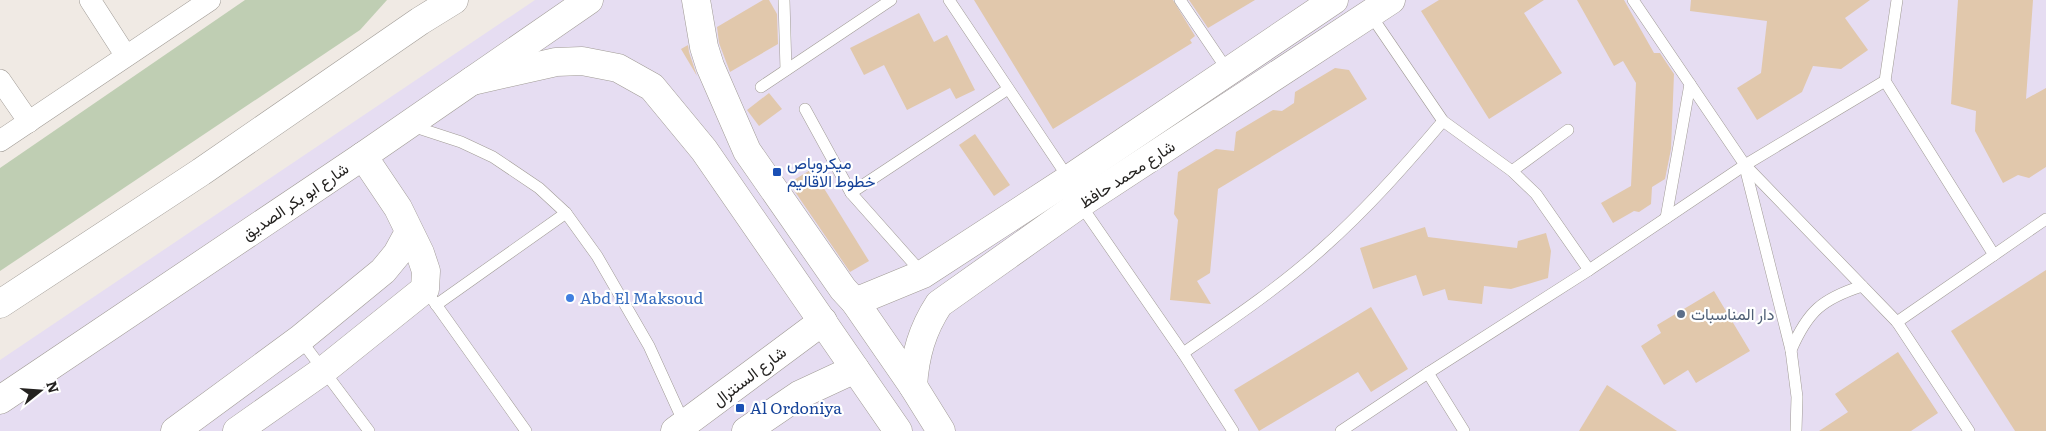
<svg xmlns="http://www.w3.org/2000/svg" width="2046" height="431" font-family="Literata,Vazirmatn,serif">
	<rect width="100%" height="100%" fill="#f0eae4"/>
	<path fill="#e6ddf2" d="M535 0H2046V431H0V360Z"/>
	<path fill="#bfceb3" d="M245 0H387L360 30 0 271V168Z"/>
	<g fill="#e1c8ac">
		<path d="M763 0H769L777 14 778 44 730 72 719 43 717 27Z"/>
		<path d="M974 0H1173L1195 36 1190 40 1192 43 1053 129Z"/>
		<path d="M1189 0H1255L1208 28Z"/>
		<path d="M1439 0H1544L1524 13 1562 73 1489 119 1421 11Z"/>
		<path d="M1577 0H1624L1654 53H1660L1674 74 1671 149 1665 179 1652 187 1651 204 1639 212 1634 211 1613 223 1601 203 1631 186 1636 83 1623 61 1614 66Z"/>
		<path d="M1691 0H1870L1845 18 1868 50 1841 69 1813 66 1802 92 1757 120 1737 88 1761 73 1767 21 1690 11Z"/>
		<path d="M1958 0H2033L2026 99 2046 88V167L2029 178 2018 175 2003 183 1975 131 1976 111 1951 104Z"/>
		<path d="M919 13 934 42 947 35 975 90 956 99 950 88 907 110 884 65 864 75 850 48Z"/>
		<path d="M688 45 689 52 697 76 681 49Z"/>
		<path d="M1335 68 1349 70 1367 99 1218 189 1210 273 1197 281 1211 304 1170 300 1178 220 1174 214 1178 172 1216 149 1234 151 1236 132 1273 110 1282 111 1294 103 1295 92Z"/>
		<path d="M769 93 782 109 759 126 747 110Z"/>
		<path d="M975 134 1010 185 994 196 959 145Z"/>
		<path d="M812 169 869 261 850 272 789 183Z"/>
		<path d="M1425 227 1428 237 1517 248 1518 241 1546 233 1551 251 1548 278 1511 289 1484 286 1482 304 1448 300 1445 289 1423 296 1416 275 1373 289 1360 248Z"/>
		<path d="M2046 270V431H2015L1951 331Z"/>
		<path d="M1714 291 1750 351 1696 383 1688 370 1664 385 1641 346 1661 333 1657 325Z"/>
		<path d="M1371 307 1408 369 1371 392 1358 372 1259 431 1234 390Z"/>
		<path d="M1898 352 1938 413 1911 431H1819L1848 412 1835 394Z"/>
		<path d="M1607 385 1677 431H1579Z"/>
	</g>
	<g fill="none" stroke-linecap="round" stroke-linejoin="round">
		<defs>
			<g id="service">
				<path d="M784 0 786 70"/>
				<path d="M949 0 1069 179"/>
				<path d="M1180 0 1228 71"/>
				<path d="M1633 0 1745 165 1897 322 1969 431"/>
				<path d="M1370 14 1443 121 1512 171 1536 194 1589 270"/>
				<path d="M1885 81 1994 255"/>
				<path d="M761 87 891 0"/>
				<path d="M805 109 851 193 1008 89"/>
				<path d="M412 126 461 142 493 157 539 188 566 213 597 256 649 346 684 423"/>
				<path d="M1745 167 1791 350 1797 397 1796 431"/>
				<path d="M1512 171 1568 130"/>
				<path d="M851 193 923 274"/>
				<path d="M1080 204 1183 353 1233 431"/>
				<path d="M1666 218 1690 84"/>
				<path d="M425 289 526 431"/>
				<path d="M436 305 566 213"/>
				<path d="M1897 322 2046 219"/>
				<path d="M300 339 369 431"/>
				<path d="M1791 350C1808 311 1822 299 1862 286"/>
				<path d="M1183 353C1231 320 1280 287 1323 248 1367 209 1405 166 1443 121"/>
				<path d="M1428 373 1464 431"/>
				<path d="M1341 431 1428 373 1589 270 1745 165 1885 81 1897 0"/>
			</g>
			<g id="minor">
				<path d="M90 0 126 56"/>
				<path d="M0 80 29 122"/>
				<path d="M0 141 210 0"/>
			</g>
			<g id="tertiary">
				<path d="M696 0 704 47 710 66 747 151 843 289 855 302 913 386 941 431"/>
				<path d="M472 81 556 62 582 61 618 68 652 87 704 150 898 431"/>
				<path d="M855 302 923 274 1069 179 1334 0"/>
				<path d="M913 386C915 355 922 330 939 304L1080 204 1391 0"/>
				<path d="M175 431 300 339 383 271 397 254 409 232"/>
				<path d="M237 431 324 370 425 289 426 271 420 253 398 208 363 156"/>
				<path d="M675 431 823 321"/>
				<path d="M746 431 799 395 855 369"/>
			</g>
			<g id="secondary">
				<path d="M0 304 201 172 420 21 454 0"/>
				<path d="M0 400 363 156 589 0"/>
			</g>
		</defs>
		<use href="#service" stroke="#a09b95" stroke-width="12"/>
		<use href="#minor" stroke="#a09b95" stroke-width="22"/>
		<use href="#tertiary" stroke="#a09b95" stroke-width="29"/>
		<use href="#secondary" stroke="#a09b95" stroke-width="29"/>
		<use href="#service" stroke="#fff" stroke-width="11"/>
		<use href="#minor" stroke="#fff" stroke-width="21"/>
		<use href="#tertiary" stroke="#fff" stroke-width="28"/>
		<use href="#secondary" stroke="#fff" stroke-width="28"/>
	</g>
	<g fill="#1a4fb4" stroke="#fff" stroke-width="2">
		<rect x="772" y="167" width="10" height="10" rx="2.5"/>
		<rect x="735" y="403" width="10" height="10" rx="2.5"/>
	</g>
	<circle fill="#3f7fe0" stroke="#fff" stroke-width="2" cx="570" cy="298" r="5"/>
	<circle fill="#5c6f8a" stroke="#fff" stroke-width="2" cx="1681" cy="314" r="5"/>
	<g text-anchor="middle" stroke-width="4.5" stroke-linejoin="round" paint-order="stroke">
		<g font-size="16" fill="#164399" stroke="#fff" text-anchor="start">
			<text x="787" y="169">ميكروباص<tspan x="787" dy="18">خطوط الاقاليم</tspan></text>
			<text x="750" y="414">Al Ordoniya</text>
		</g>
		<g font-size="16" fill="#242220" stroke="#fff">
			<text transform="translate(1127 174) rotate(-33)" y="6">شارع محمد حافظ</text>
			<text transform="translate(295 201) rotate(-34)" y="6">شارع ابو بكر الصديق</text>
			<text transform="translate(749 376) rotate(-37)" y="6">شارع السنترال</text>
		</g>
		<g font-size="16" fill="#366cbe" stroke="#fff" text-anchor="start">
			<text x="580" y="304">Abd El Maksoud</text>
		</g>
		<g font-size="16" fill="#4e5e75" stroke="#fff" text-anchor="start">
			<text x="1691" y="320">دار المناسبات</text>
		</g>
	</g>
	<g transform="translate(40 391) rotate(73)" stroke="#ffffff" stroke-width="4" paint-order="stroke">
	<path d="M0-4L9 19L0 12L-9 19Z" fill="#242220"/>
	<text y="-8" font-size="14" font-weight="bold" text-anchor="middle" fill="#242220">N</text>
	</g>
</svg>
